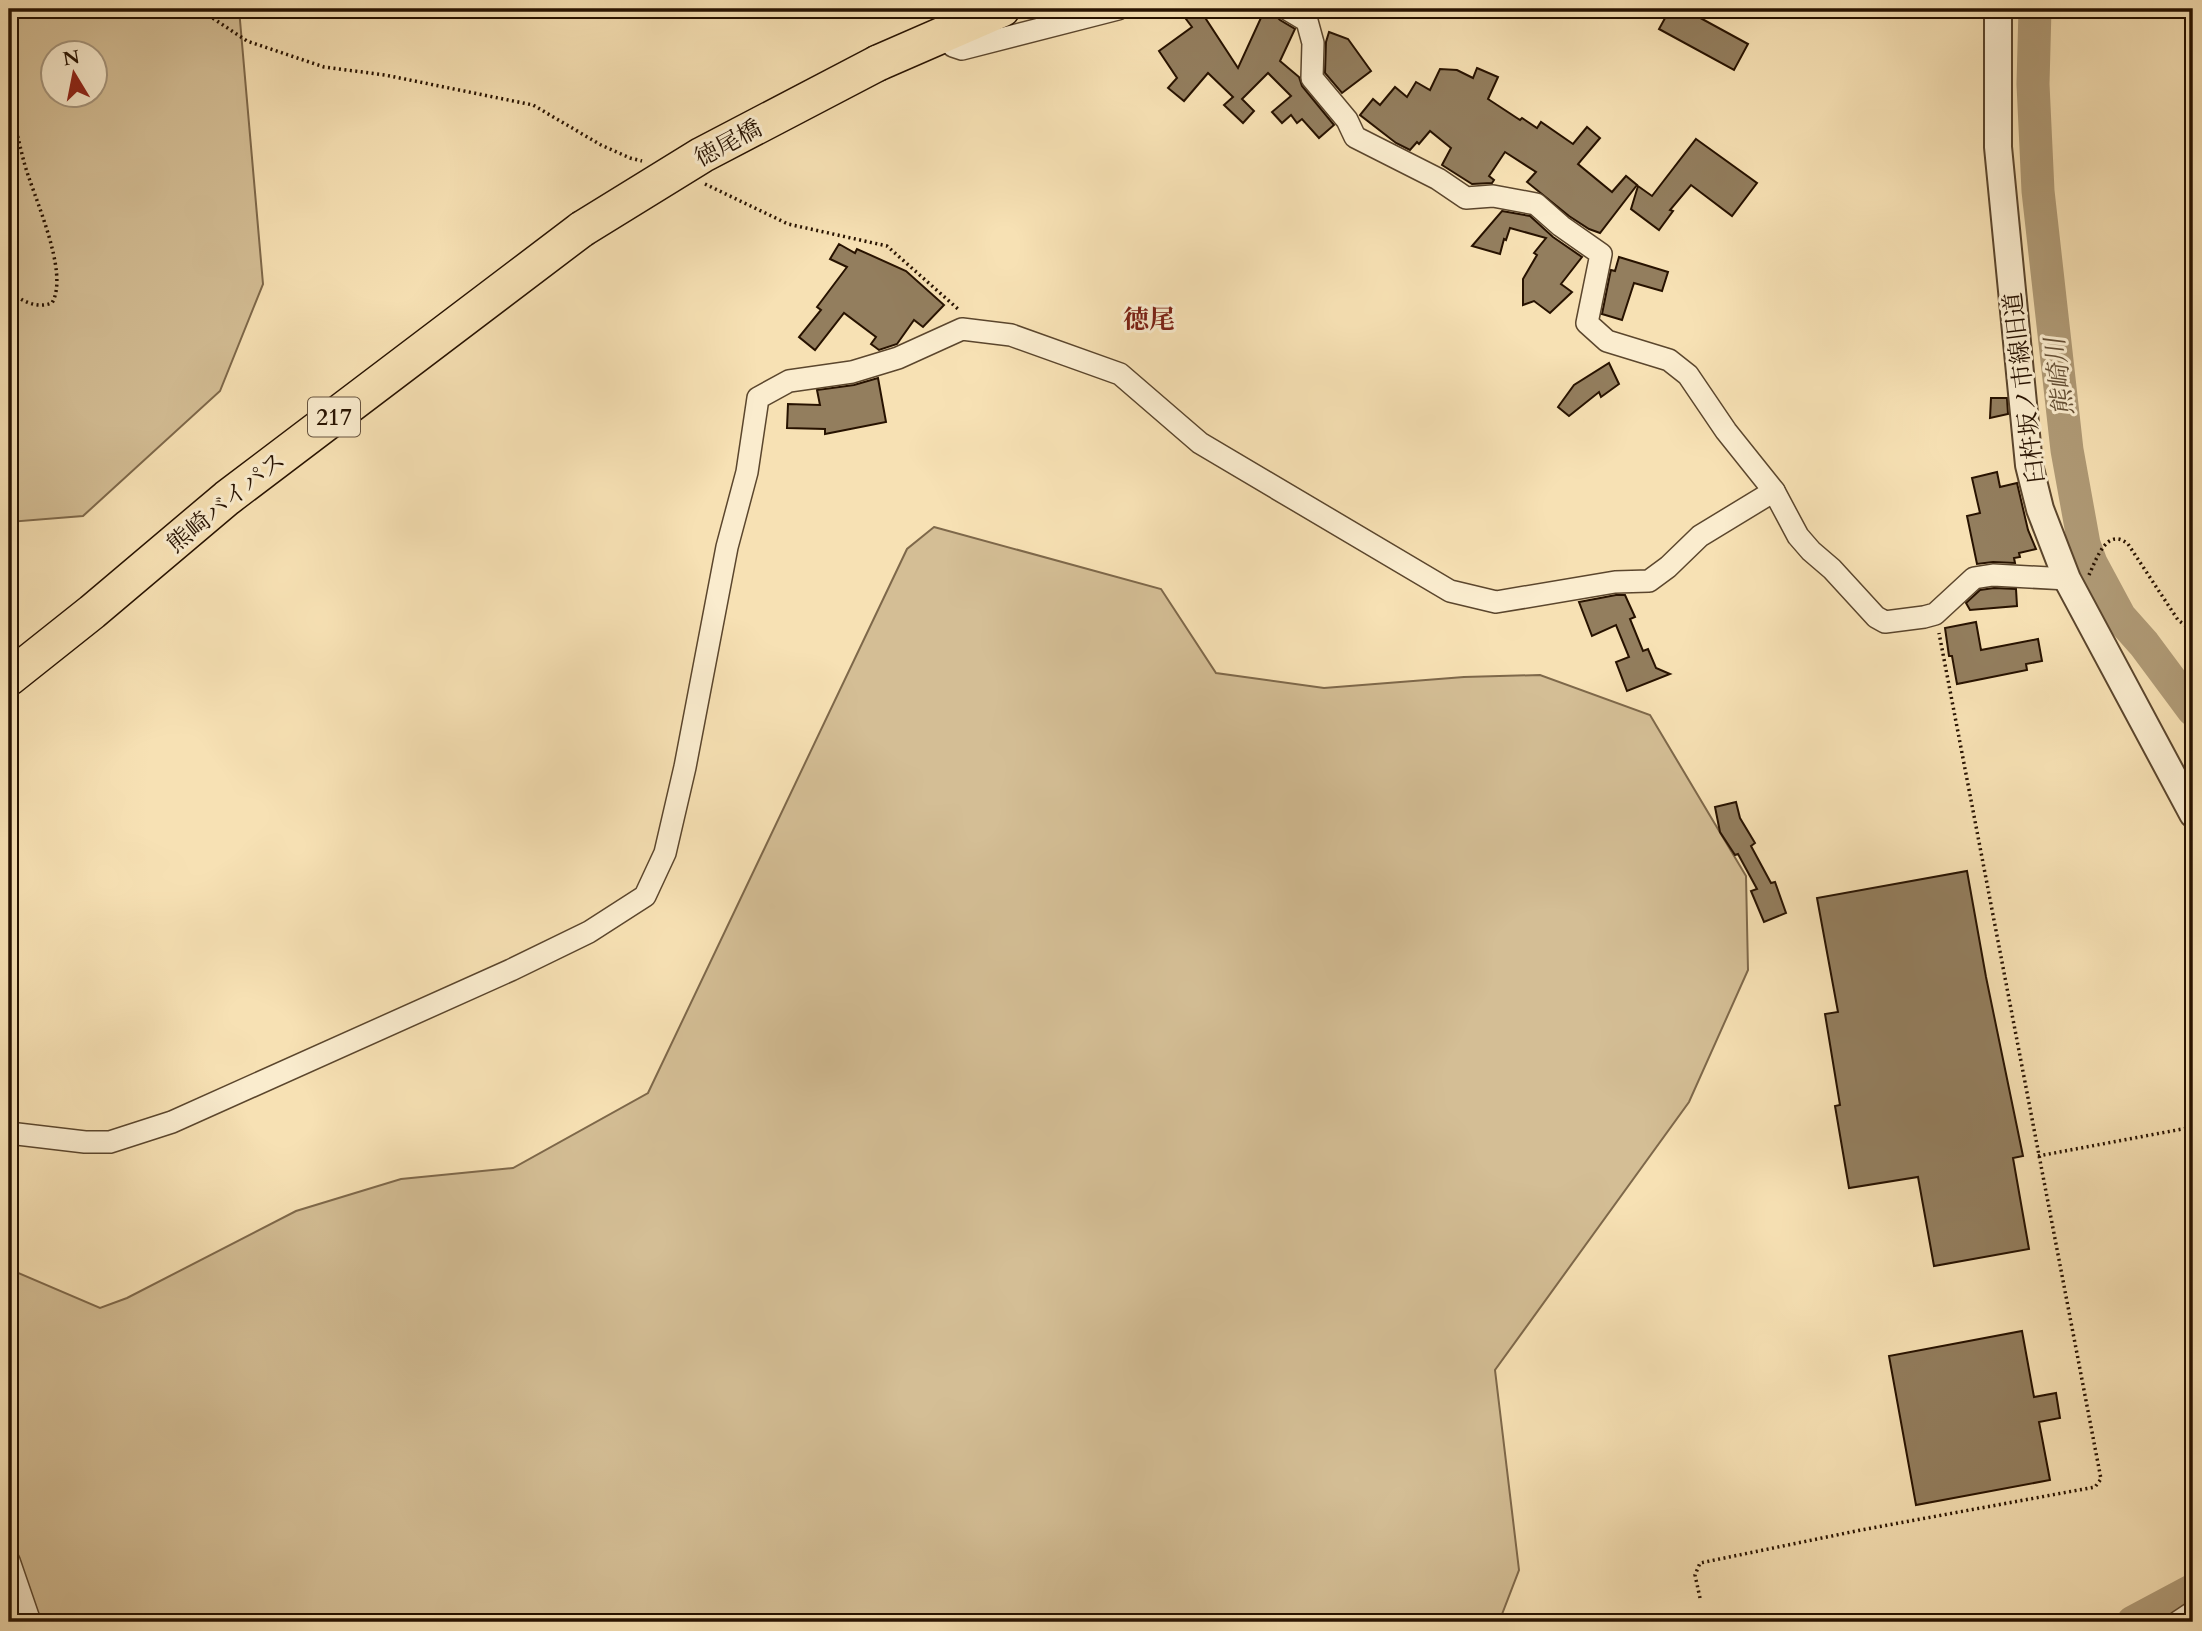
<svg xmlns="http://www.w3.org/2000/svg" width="2202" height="1631" font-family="Cardo,'Noto Serif JP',serif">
	<rect width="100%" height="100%" fill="#f7e1b4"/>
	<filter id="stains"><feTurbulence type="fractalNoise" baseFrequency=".00286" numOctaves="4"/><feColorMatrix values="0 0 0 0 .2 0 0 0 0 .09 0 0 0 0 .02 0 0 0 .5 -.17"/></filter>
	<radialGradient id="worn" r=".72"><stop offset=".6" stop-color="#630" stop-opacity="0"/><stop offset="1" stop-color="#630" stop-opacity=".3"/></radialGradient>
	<g fill="#d4be95" stroke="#7e684a" stroke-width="2" fill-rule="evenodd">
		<path d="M9 9H239L263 284 220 391 83 516 9 522ZM52 52H94V94H52Z"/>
		<path d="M934 527 1161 589 1216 673 1324 688 1464 677 1540 675 1650 715 1746 876 1748 970 1689 1102 1495 1370 1519 1570 1499 1622H9V1269L100 1308 127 1298 296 1211 401 1179 513 1168 648 1093 907 549Z"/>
	</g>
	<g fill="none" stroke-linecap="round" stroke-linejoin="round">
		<g stroke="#b09b77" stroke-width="33">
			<path d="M2035 9 2033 84 2038 191 2067 450 2084 544 2091 563 2120 617 2144 644 2193 710"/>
			<path d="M2133 1622 2193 1590"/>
		</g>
	</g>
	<g fill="#937e5e" stroke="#271200" stroke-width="2">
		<path d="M1265 9H1274L1275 15 1280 20 1295 29 1280 61 1299 77 1302 86 1334 125 1319 138 1302 119 1297 123 1291 115 1282 123 1272 112 1291 96 1268 73 1242 99 1254 111 1243 123 1224 105 1233 97 1208 73 1184 101 1168 88 1177 78 1159 51 1192 27 1186 19 1200 10 1238 68Z"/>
		<path d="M1670 9H1684L1748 44 1734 70 1659 29Z"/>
		<path d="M1329 32 1348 39 1371 71 1342 93 1325 73 1326 42Z"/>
		<path d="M1477 68 1498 77 1488 99 1520 120 1522 118 1537 128 1541 122 1573 144 1587 127 1600 138 1578 164 1612 192 1626 176 1637 185 1600 233 1589 229 1569 216 1527 182 1536 172 1505 152 1489 176 1494 180 1492 183 1472 184 1442 165 1451 148 1430 131 1419 144 1417 142 1410 150 1396 143 1360 115 1373 99 1380 105 1395 87 1407 97 1416 82 1430 90 1440 69 1457 70 1473 78Z"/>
		<path d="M1696 139 1757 183 1732 216 1691 185 1670 210 1673 211 1659 230 1631 209 1638 186 1652 196Z"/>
		<path d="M1502 211 1530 216 1553 237 1582 257 1561 284 1572 292 1550 313 1534 301 1523 305V279L1537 255 1534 253 1546 238 1510 228 1506 240 1504 239 1500 254 1472 246Z"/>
		<path d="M839 244 855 253 857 249 906 271 944 305 923 327 914 320 897 344 879 350 871 344 876 337 844 313 815 350 799 337 821 310 817 307 847 267 830 259Z"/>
		<path d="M1619 257 1668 272 1662 291 1634 283 1622 320 1602 314 1610 274 1611 270 1615 271Z"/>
		<path d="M1609 363 1619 384 1601 397 1599 392 1569 416 1558 407 1574 385Z"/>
		<path d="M878 378 886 422 825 434V429L787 428 788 404 820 405 817 390 854 385Z"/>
		<path d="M1991 398H2007L2008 414 1990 418Z"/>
		<path d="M1997 472 2000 487 2017 483 2028 530 2036 549 2019 553 2020 557 2014 558 2015 563 1993 562 1977 564 1967 516 1980 513 1972 478Z"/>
		<path d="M1994 588 2016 589 2017 606 1970 610 1966 603 1980 590Z"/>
		<path d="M1616 595H1625L1635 617 1630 619 1643 651 1648 649 1656 668 1670 674 1627 691 1616 662 1629 657 1616 625 1592 636 1579 602Z"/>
		<path d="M1976 622 1981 650 2038 639 2042 661 2026 664 2027 670 1957 684 1952 656H1949L1945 628Z"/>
		<path d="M1736 802 1740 818 1755 843 1751 846 1771 883 1775 882 1786 913 1764 922 1751 891 1757 889 1738 854 1735 855 1720 832 1715 807Z"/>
		<path d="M1967 871 1986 977 2023 1156 2013 1158 2029 1249 1934 1266 1918 1177 1849 1188 1835 1106 1840 1105 1825 1014 1838 1012 1817 898Z"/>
		<path d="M2022 1331 2034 1397 2056 1393 2060 1418 2039 1422 2050 1480 1916 1505 1889 1356Z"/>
	</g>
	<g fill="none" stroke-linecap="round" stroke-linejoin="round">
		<defs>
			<g id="minor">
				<path d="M1287 9 1307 21 1313 43 1312 78 1347 120 1355 137 1438 179 1466 198 1493 196 1536 204 1561 226 1601 254 1587 323 1607 341 1669 360 1688 375 1726 431 1774 491 1798 536 1811 551 1832 569 1876 617 1885 622 1924 617 1935 614 1974 578 1993 575 2067 579"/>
				<path d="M945 34 953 46 962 49 1118 9"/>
				<path d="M9 1133 85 1142H110L172 1122 511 970 589 932 645 896 665 853 685 767 727 547 747 472 758 398 789 381 852 372 898 358 962 329 1011 335 1120 374 1200 443 1450 591 1496 602 1615 582 1649 581 1668 567 1700 536 1774 491"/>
				<path d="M9 1561 30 1622"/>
				<path d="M2178 1622 2193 1612"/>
			</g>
			<path id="tertiary" d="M1998 9V147L2029 465 2040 509 2067 579 2193 814"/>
			<g id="trunk">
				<path d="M878 63 1002 9"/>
				<path d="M9 678 92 612 227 498 582 229"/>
			</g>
		</defs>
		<use href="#minor" stroke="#5b462d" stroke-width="24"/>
		<use href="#tertiary" stroke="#5b462d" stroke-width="30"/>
		<use href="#trunk" stroke="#271200" stroke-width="38"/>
		<g stroke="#271200" stroke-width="3.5" stroke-dasharray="2 3.5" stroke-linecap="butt">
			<path d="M199 9 247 41 324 67 385 75 533 105 601 145 630 158 642 161"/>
			<path d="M9 93C13 116 18 139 24 162 33 196 70 272 52 303 36 309 21 301 9 290"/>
			<path d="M705 184 788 224 887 246 958 309"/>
			<path d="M2089 575C2096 560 2107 526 2128 544L2178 620 2185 625 2193 626"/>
			<path d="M2038 1156 2193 1127"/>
			<path d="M1700 1598 1695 1575 1700 1563 1861 1530 2095 1487 2101 1479 1939 633"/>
		</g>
		<use href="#minor" stroke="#faecce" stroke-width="21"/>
		<use href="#tertiary" stroke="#faecce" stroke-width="26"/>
		<use href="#trunk" stroke="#f7e1b4" stroke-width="35"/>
		<defs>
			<path id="trunk-bridge" d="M582 229 702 155 878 63"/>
		</defs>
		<use href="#trunk-bridge" stroke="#271200" stroke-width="38" stroke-linecap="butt"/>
		<use href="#trunk-bridge" stroke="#f7e1b4" stroke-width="35"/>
	</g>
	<g text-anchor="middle" stroke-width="6" stroke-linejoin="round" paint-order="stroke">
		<rect fill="#faecce" stroke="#66533e" stroke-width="2" x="308" y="397.5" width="52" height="39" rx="5"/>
		<g font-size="23" font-weight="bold" fill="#271200">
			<text x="334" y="425">217</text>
		</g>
		<g font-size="24" fill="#271200" stroke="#faecce">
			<text transform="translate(728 143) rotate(-28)" y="8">徳尾橋</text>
			<text transform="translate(2024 388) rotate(-97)" y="8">臼杵坂ノ市線旧道</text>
			<text transform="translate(226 502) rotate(-39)" y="8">熊崎バイパス</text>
		</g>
		<g font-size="26" font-weight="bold" fill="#7a1f14" stroke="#faecce">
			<text x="1149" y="328">徳尾</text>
		</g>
		<g font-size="26" font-style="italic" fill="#655036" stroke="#faecce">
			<text transform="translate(2059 377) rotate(-97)" y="9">熊崎川</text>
		</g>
	</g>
	<rect width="2202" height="1631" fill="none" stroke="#f7e1b4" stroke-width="35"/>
	<rect x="10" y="10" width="2181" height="1610" fill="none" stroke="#271200" stroke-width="3.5"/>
	<rect x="18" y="18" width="2167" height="1596" fill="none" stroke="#271200" stroke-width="2"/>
	<g transform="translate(74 74) rotate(350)"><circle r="33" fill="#faecce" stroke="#a6957c" stroke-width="2"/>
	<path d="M0-5L12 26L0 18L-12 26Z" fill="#8f2418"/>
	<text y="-10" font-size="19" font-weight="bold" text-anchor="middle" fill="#271200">N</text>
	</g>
	<rect width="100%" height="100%" filter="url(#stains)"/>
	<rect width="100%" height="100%" fill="url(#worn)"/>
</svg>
